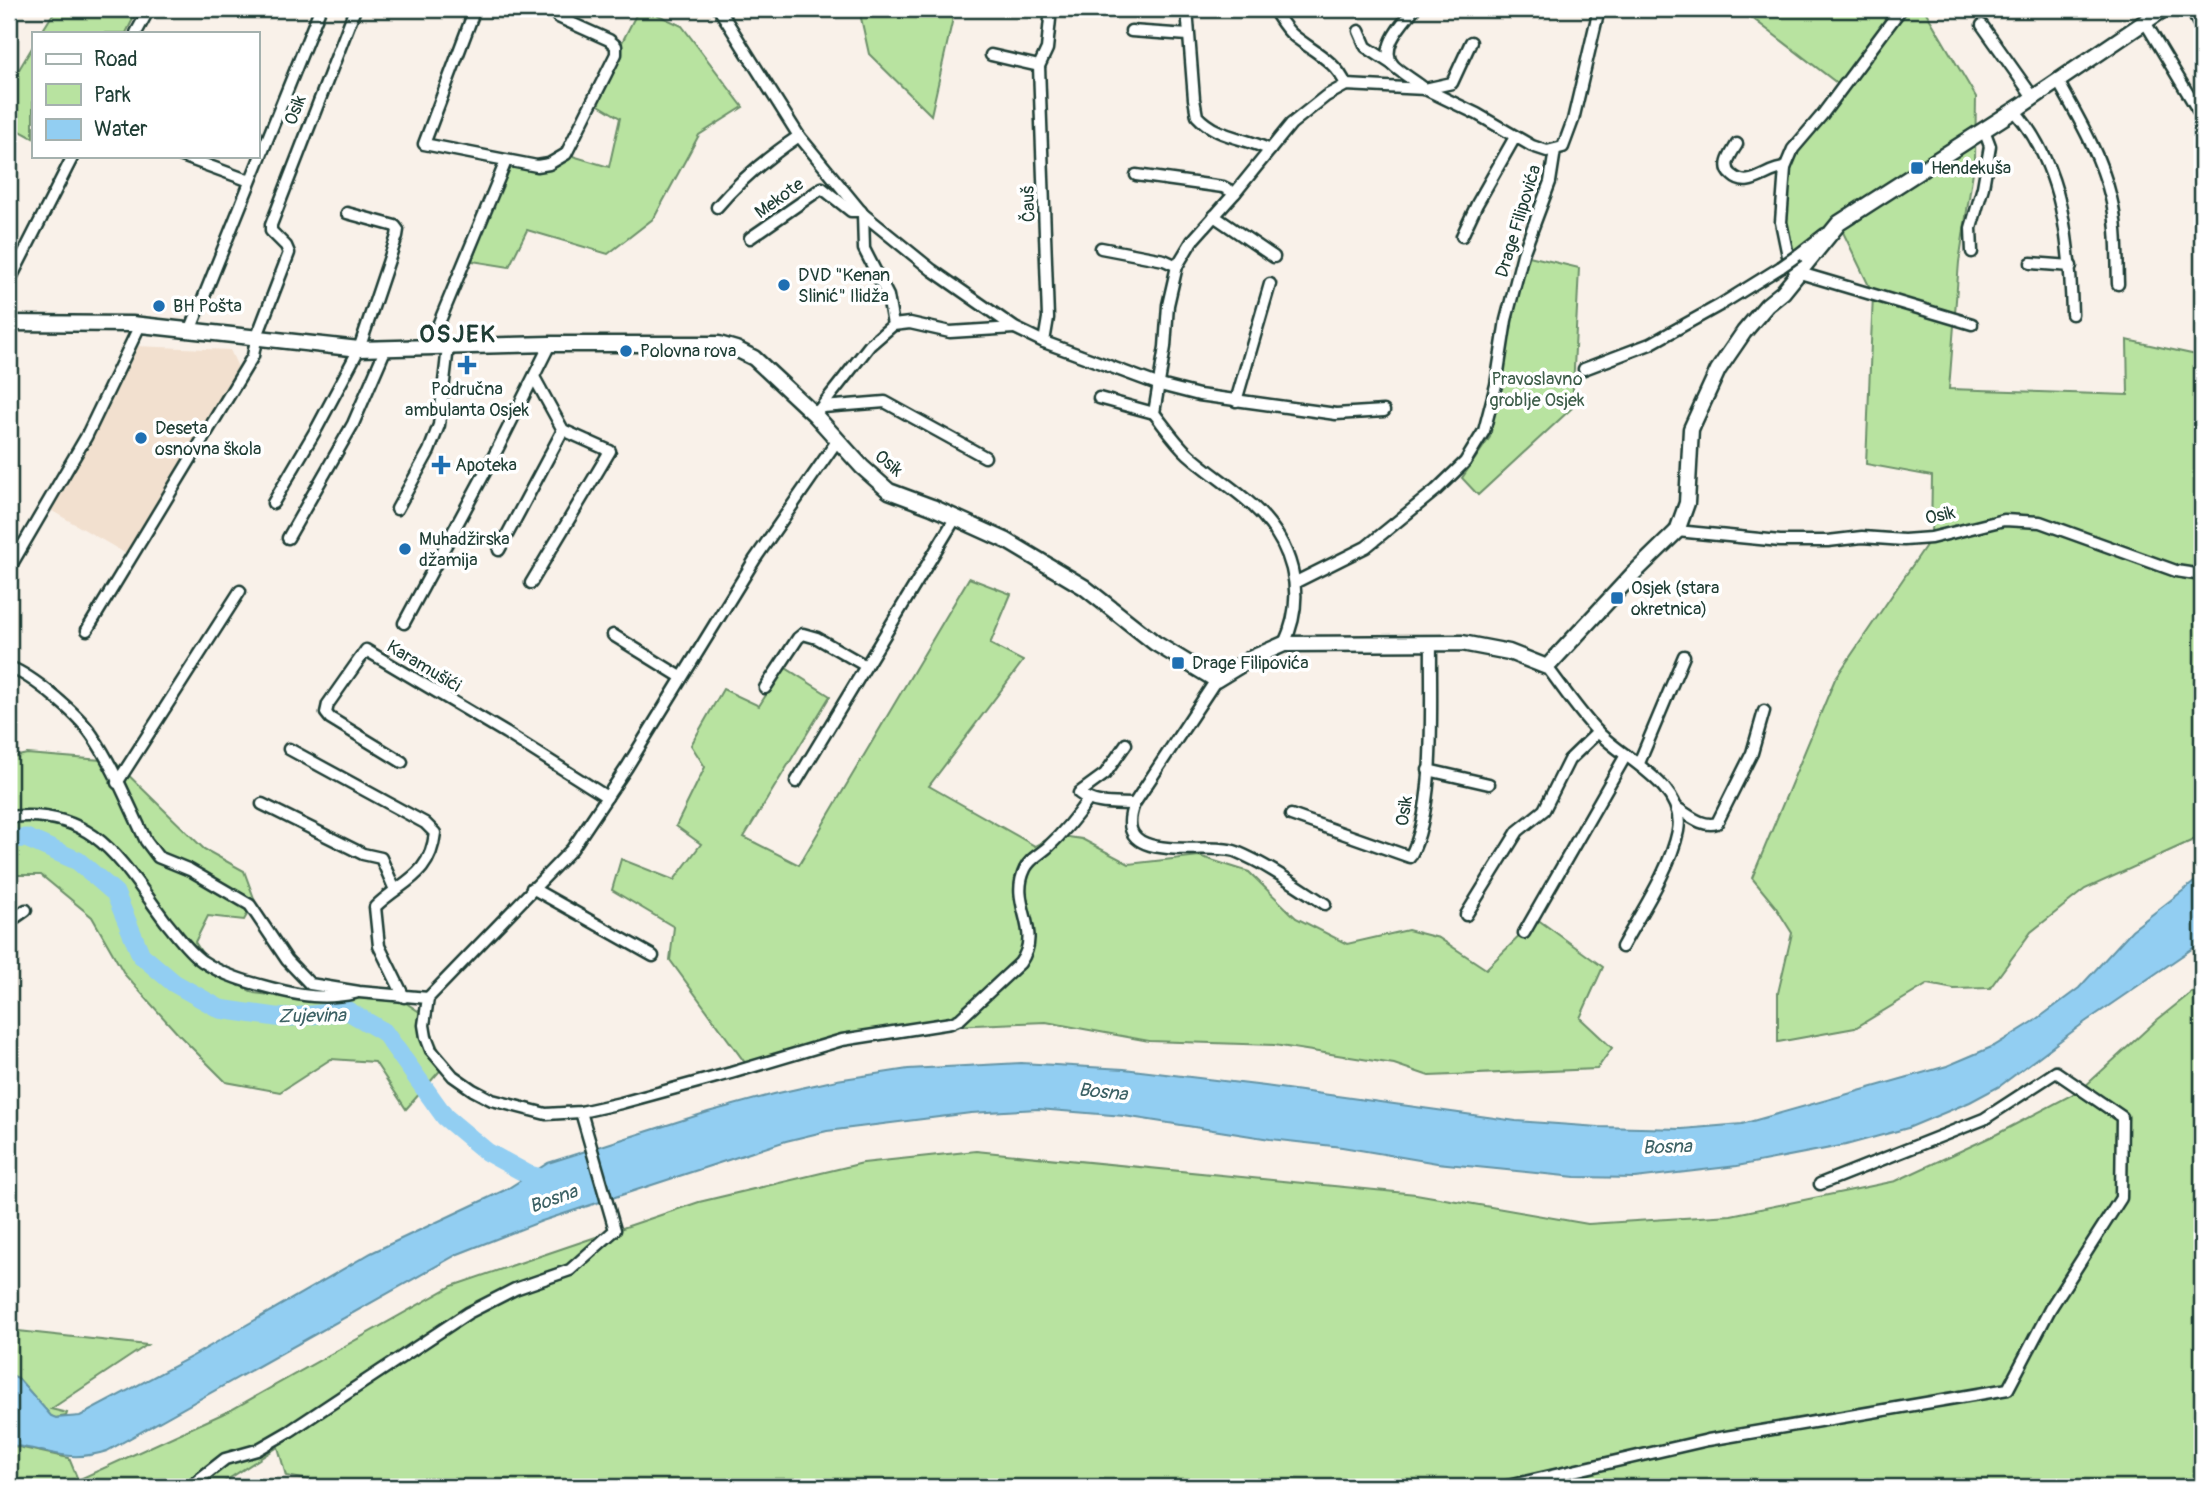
<svg xmlns="http://www.w3.org/2000/svg" width="2211" height="1496" font-family="Pangolin,sans-serif">
	<rect width="100%" height="100%" fill="#f9f1e9"/>
	<filter id="ink" filterUnits="userSpaceOnUse"><feTurbulence type="fractalNoise" baseFrequency=".0143" numOctaves="2"/><feDisplacementMap in="SourceGraphic" scale="14" xChannelSelector="R" yChannelSelector="G"/><feConvolveMatrix kernelMatrix="1 2 1 2 8 2 1 2 1" color-interpolation-filters="sRGB"/></filter>
	<g filter="url(#ink)">
		<path fill="#f2e0cf" d="M136 346 230 350 238 367 130 556 47 508Z"/>
		<g fill="#b8e3a0" stroke="#6c906a" stroke-width="2">
			<path d="M56 9H138L126 33H41Z"/>
			<path d="M639 9H645L682 26 743 107 699 135 654 218 608 254 527 230 509 267 472 261 506 161 538 166 566 154 609 167 620 118 592 101Z"/>
			<path d="M859 9H955L931 115 869 54Z"/>
			<path d="M1753 9H1924L1976 97 1975 159 1959 262 1949 389 2128 395 2127 340 2201 356 2202 352V836L2085 889 2031 932 1990 988 1954 989 1928 984 1855 1028 1778 1042V993L1792 933 1775 906 1752 878 1835 679 1931 538 1932 476 1866 464 1873 294 1839 224 1788 256 1781 222 1785 168 1842 87 1751 17Z"/>
			<path d="M33 46V138L9 125V86Z"/>
			<path d="M1525 255 1579 268 1572 408 1478 495 1462 478 1490 437Z"/>
			<path d="M969 578 1011 594 990 644 1023 661 929 786 1035 846 1055 835 1082 839 1129 864 1199 856 1249 872 1296 918 1347 944 1408 930 1439 938 1486 969 1537 919 1603 967 1580 1018 1612 1048 1597 1069 1429 1076 1394 1064 1274 1045 1149 1041 1046 1022 952 1026 837 1038 746 1064 670 960 674 927 612 890 621 859 674 880 701 844 676 826 705 767 691 745 723 689 759 706 784 667 830 696 744 837 799 865Z"/>
			<path d="M27 754 114 761 204 849 244 871 255 901 244 920 208 916 195 942 212 969 254 993 312 1000 354 987 394 995 424 1015 445 1065 406 1109 375 1062 331 1059 280 1092 226 1082 178 1034 125 975 92 917 41 875H9V758Z"/>
			<path d="M2202 984V1483L2200 1487H321L319 1482 286 1476 278 1447 216 1487H9V1445L69 1458 78 1480 231 1410 452 1286 699 1202 863 1163 976 1151 1416 1194 1588 1224 1731 1215 1896 1181 1997 1134 2081 1090 2157 1020Z"/>
			<path d="M9 1330 147 1345 51 1409 67 1413 66 1416 55 1418 51 1416 18 1378 9 1374Z"/>
		</g>
		<path fill="#92cef2" stroke="#6494a6" stroke-width="2" d="M2202 876V942L2085 1022 2000 1086 1970 1102 1908 1128 1846 1145 1737 1166 1635 1178 1575 1177 1437 1163 1342 1147 1270 1139 1124 1116 1038 1109 971 1113 827 1131 786 1141 542 1221 458 1254 107 1451C66 1464 48 1449 9 1445V1374L18 1378 51 1416 56 1418 80 1416 191 1357 371 1253 507 1189 548 1163 708 1112 774 1094 837 1080 908 1069 1021 1063 1124 1069 1265 1086 1516 1121 1599 1127 1682 1129 1742 1124 1947 1066 1994 1046 2036 1020 2079 988 2132 930Z"/>
		<g fill="none" stroke-linecap="round" stroke-linejoin="round">
			<path stroke="#92cef2" stroke-width="19" d="M9 839 26 838 78 861 115 893 141 955 174 983 220 1009 283 1018 348 1011 384 1032 445 1117 487 1152 529 1175 552 1181"/>
			<defs>
				<g id="street">
					<path d="M475 9 424 144 537 166 549 164 566 154 616 54V46L609 40 558 17"/>
					<path d="M719 9 799 136 863 214 932 270 1015 328 1044 342 1160 385 1199 395 1336 414 1384 411"/>
					<path d="M1187 9 1194 99 1197 116C1217 138 1245 137 1270 150"/>
					<path d="M1414 9C1405 21 1378 47 1393 65 1398 71 1417 82 1425 89L1452 83 1471 42"/>
					<path d="M2191 9 2202 30"/>
					<path d="M1274 10C1280 19 1285 29 1294 36 1313 51 1337 62 1346 85"/>
					<path d="M2145 22 2202 117"/>
					<path d="M1982 25 2033 97"/>
					<path d="M1131 31 1188 35"/>
					<path d="M1359 31 1366 47 1392 64"/>
					<path d="M136 33 149 9"/>
					<path d="M991 55 1039 66"/>
					<path d="M2058 81C2079 119 2101 156 2111 198 2118 226 2117 256 2118 284"/>
					<path d="M2014 110C2063 166 2070 243 2072 314"/>
					<path d="M1737 144C1732 153 1721 166 1732 175 1749 191 1767 168 1785 168"/>
					<path d="M182 156 250 181"/>
					<path d="M1136 175 1223 187 1235 193"/>
					<path d="M717 207C741 179 768 157 799 136"/>
					<path d="M1214 216 1274 257"/>
					<path d="M1462 236 1477 204 1515 137"/>
					<path d="M750 238 822 188 851 211H861"/>
					<path d="M1101 248 1164 260 1177 266"/>
					<path d="M1972 252 1971 228 1983 187 1990 146 1984 130"/>
					<path d="M1798 255 1825 234"/>
					<path d="M2031 263 2071 266"/>
					<path d="M1800 273 1972 324"/>
					<path d="M1797 276 1788 256 1781 222 1785 168 1793 149 1822 115 1901 9"/>
					<path d="M9 282 73 156"/>
					<path d="M893 325 910 323 950 332 1014 328"/>
					<path d="M190 331 320 9"/>
					<path d="M1044 342 1048 318 1039 66 1047 49 1051 9"/>
					<path d="M429 347 506 161"/>
					<path d="M1584 369 1650 344 1720 305 1781 267"/>
					<path d="M1099 398 1154 413"/>
					<path d="M1236 401 1270 284"/>
					<path d="M823 407 885 402 985 457"/>
					<path d="M815 415 870 345 893 325 888 296 864 249 863 214"/>
					<path d="M837 441 755 559 627 767 572 849 428 998 424 1025 426 1037 431 1050 453 1076 473 1090 492 1100 546 1114 581 1112 621 1103 731 1073 842 1040 951 1023 960 1019 1020 963C1044 930 1008 904 1025 869 1030 858 1041 854 1049 846 1064 832 1076 817 1088 800"/>
					<path d="M273 503 317 428 359 349 397 236 398 230 395 226 347 213"/>
					<path d="M397 509 429 451 439 425 448 347"/>
					<path d="M1677 531 1780 541H1828L1862 537 1904 540 1931 538 2004 520 2040 522 2176 571 2202 575"/>
					<path d="M288 538 353 424 385 350"/>
					<path d="M499 550 563 430"/>
					<path d="M9 569 86 437 140 325"/>
					<path d="M1296 582 1366 547 1436 490 1465 462 1484 431 1496 385 1506 320 1523 254 1550 182 1555 150"/>
					<path d="M531 583 610 451 563 430 534 377"/>
					<path d="M404 623 498 448 550 344"/>
					<path d="M87 630 253 356 256 339 289 253 286 246 271 231V225L355 9"/>
					<path d="M613 635 681 677"/>
					<path d="M1284 644C1308 593 1292 541 1251 504 1231 486 1208 472 1188 454 1175 442 1165 427 1154 413L1165 347 1168 305 1177 266 1192 241 1235 193 1291 124 1326 96 1346 85 1425 89 1477 114 1532 146 1547 151 1563 147 1573 120 1599 9"/>
					<path d="M9 667C33 676 77 713 92 735 114 767 129 806 146 841L158 857 190 870 250 905 287 960 310 984 359 992 428 998"/>
					<path d="M1547 667C1563 688 1578 711 1597 731 1621 758 1687 785 1678 831 1670 870 1641 912 1622 947"/>
					<path d="M1216 680 1134 804C1109 869 1210 840 1237 852 1268 865 1297 886 1325 904"/>
					<path d="M765 688 798 638 803 634 817 638 866 666"/>
					<path d="M1126 744 1105 774 1079 793C1095 806 1115 803 1134 804"/>
					<path d="M289 749 425 823 435 833C430 878 401 881 375 907L379 946 404 997"/>
					<path d="M402 762 330 718 326 713 328 704 366 650 506 733 607 797"/>
					<path d="M1639 763 1684 656"/>
					<path d="M1428 770 1489 784"/>
					<path d="M796 782 956 517"/>
					<path d="M117 783 240 591"/>
					<path d="M262 804 363 854 381 858 395 890"/>
					<path d="M1677 808C1689 815 1703 828 1717 823L1752 753 1764 711"/>
					<path d="M1291 815 1410 857C1437 808 1430 700 1431 642"/>
					<path d="M9 817C95 807 121 862 166 922 177 935 188 951 202 961 223 975 247 982 271 988 301 996 325 1000 355 993"/>
					<path d="M532 888 653 956"/>
					<path d="M1466 915 1518 831 1544 810 1569 760 1598 732"/>
					<path d="M9 922 26 910"/>
					<path d="M1524 933 1626 755"/>
					<path d="M194 1487 197 1481 225 1459 257 1450 290 1431 468 1313 515 1289 570 1270 615 1230 581 1112"/>
					<path d="M1503 1487 1708 1440 2008 1389 2050 1309 2121 1198 2122 1117 2056 1072 1984 1119 1820 1184"/>
				</g>
				<path id="secondary" d="M9 323 132 324 359 349 550 344H719L736 349 754 358 815 415 862 467 889 491 932 507 1007 541 1084 587 1155 643 1216 680 1252 658 1284 644 1462 643 1509 652 1547 667 1634 573 1677 531 1687 503 1691 429 1718 370 1744 332 1767 305 1783 292 1839 223 2021 106 2164 9"/>
			</defs>
			<use href="#street" stroke="#1f3d34" stroke-width="15"/>
			<use href="#secondary" stroke="#1f3d34" stroke-width="19"/>
			<use href="#street" stroke="#fff" stroke-width="10"/>
			<use href="#secondary" stroke="#fff" stroke-width="14"/>
			<defs>
				<path id="street-bridge" d="M1781 267 1798 255"/>
			</defs>
			<use href="#street-bridge" stroke="#1f3d34" stroke-width="15" stroke-linecap="butt"/>
			<use href="#street-bridge" stroke="#fff" stroke-width="10"/>
		</g>
	</g>
	<g fill="#1f6fb2" stroke="#fff" stroke-width="2.5">
		<rect x="1910" y="161" width="14" height="14" rx="3.5"/>
		<circle cx="784" cy="285" r="7"/>
		<circle cx="159" cy="306" r="7"/>
		<circle cx="626" cy="351" r="7"/>
		<path d="M463.5 354.5h7v7h7v7h-7v7h-7v-7h-7v-7h7z"/>
		<circle cx="141" cy="438" r="7"/>
		<path d="M437.5 454.5h7v7h7v7h-7v7h-7v-7h-7v-7h7z"/>
		<circle cx="405" cy="549" r="7"/>
		<rect x="1610" y="591" width="14" height="14" rx="3.5"/>
		<rect x="1171" y="656" width="14" height="14" rx="3.5"/>
	</g>
	<g text-anchor="middle" stroke-width="7" stroke-linejoin="round" paint-order="stroke">
		<g font-size="18" fill="#1f3d34" stroke="#fff">
			<text transform="translate(295 110) rotate(-69)" y="6">Osik</text>
			<text transform="translate(779 198) rotate(-36)" y="6">Mekote</text>
			<text transform="translate(1028 204) rotate(-92)" y="6">Čauš</text>
			<text transform="translate(1518 221) rotate(-73)" y="6">Drage Filipovića</text>
			<text transform="translate(889 463) rotate(39)" y="6">Osik</text>
			<text transform="translate(1940 515) rotate(-13)" y="6">Osik</text>
			<text transform="translate(424 666) rotate(31)" y="6">Karamušići</text>
			<text transform="translate(1404 811) rotate(-82)" y="6">Osik</text>
		</g>
		<g font-size="18" fill="#1f3d34" stroke="#fff" text-anchor="start">
			<text x="1931" y="174">Hendekuša</text>
			<text x="798" y="281">DVD "Kenan<tspan x="798" dy="21">Slinić" Ilidža</tspan></text>
			<text x="173" y="312">BH Pošta</text>
			<text x="640" y="357">Polovna rova</text>
			<text x="467" y="395" text-anchor="middle">Područna<tspan x="467" dy="21">ambulanta Osjek</tspan></text>
			<text x="155" y="434">Deseta<tspan x="155" dy="21">osnovna škola</tspan></text>
			<text x="455" y="471">Apoteka</text>
			<text x="419" y="545">Muhadžirska<tspan x="419" dy="21">džamija</tspan></text>
			<text x="1631" y="594">Osjek (stara<tspan x="1631" dy="21">okretnica)</tspan></text>
			<text x="1192" y="669">Drage Filipovića</text>
		</g>
		<g font-size="18" fill="#3e5e4a" stroke="#fff">
			<text x="1537" y="385">Pravoslavno<tspan x="1537" dy="21">groblje Osjek</tspan></text>
		</g>
		<g font-size="19" font-style="italic" fill="#3c6164" stroke="#fff">
			<text transform="translate(312 1015) rotate(-1)" y="7">Zujevina</text>
			<text transform="translate(1103 1091) rotate(6)" y="7">Bosna</text>
			<text transform="translate(1667 1146) rotate(-2)" y="7">Bosna</text>
			<text transform="translate(553 1198) rotate(-20)" y="7">Bosna</text>
		</g>
		<g font-size="24" font-weight="bold" letter-spacing="2" fill="#1f3d34" stroke="#fff">
			<text x="458" y="342">OSJEK</text>
		</g>
	</g>
	<rect width="2211" height="1496" fill="none" stroke="#fff" stroke-width="35"/>
	<rect x="18" y="18" width="2176" height="1461" fill="none" stroke="#1f3d34" stroke-width="2.5" filter="url(#ink)"/>
	<rect x="32" y="32" width="228" height="126" fill="#ffffff" stroke="#a5b1ae" stroke-width="2"/>
	<rect x="46" y="54" width="35" height="10" fill="#ffffff" stroke="#a5b1ae" stroke-width="2"/>
	<text x="94" y="66" font-size="21" fill="#1f3d34">Road</text>
	<rect x="46" y="84" width="35" height="21" fill="#b8e3a0" stroke="#a5b1ae" stroke-width="2"/>
	<text x="94" y="102" font-size="21" fill="#1f3d34">Park</text>
	<rect x="46" y="119" width="35" height="21" fill="#92cef2" stroke="#a5b1ae" stroke-width="2"/>
	<text x="94" y="136" font-size="21" fill="#1f3d34">Water</text>
</svg>
